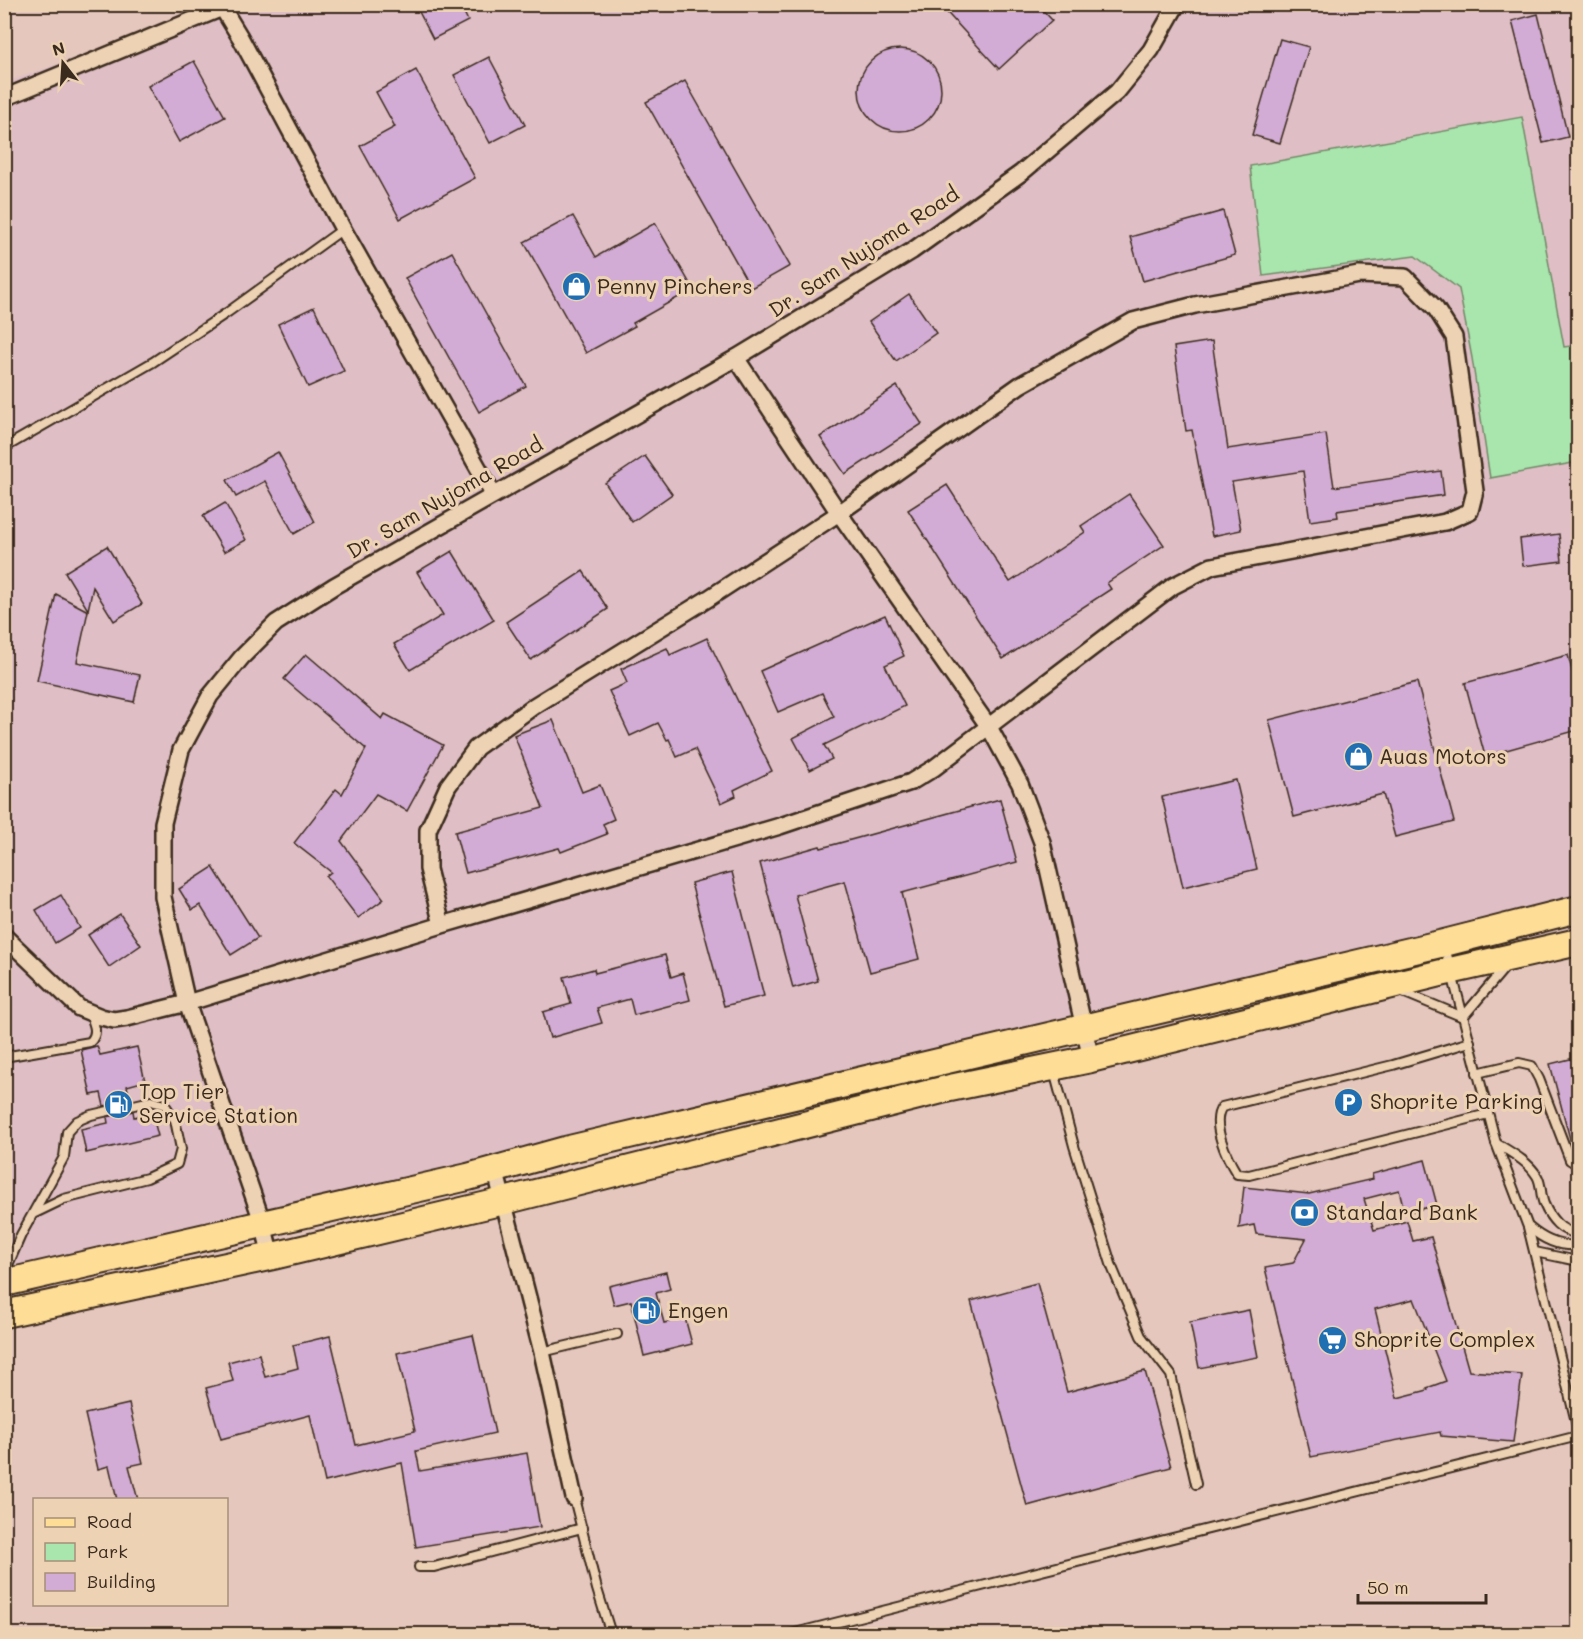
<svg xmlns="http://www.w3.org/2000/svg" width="1583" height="1639" font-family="Mali,sans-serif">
	<rect width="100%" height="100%" fill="#e5c7be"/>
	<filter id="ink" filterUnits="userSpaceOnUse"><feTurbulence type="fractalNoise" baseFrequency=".0167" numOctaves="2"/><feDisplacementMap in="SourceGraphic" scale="12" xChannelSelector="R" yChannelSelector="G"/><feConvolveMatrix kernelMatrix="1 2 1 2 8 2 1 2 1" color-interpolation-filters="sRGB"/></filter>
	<g filter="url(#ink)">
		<path fill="#dfbfc5" d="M220 5H1578V911L5 1283 4 83 221 8Z"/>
		<path fill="#a8e6ae" stroke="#728866" stroke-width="1.5" d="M1522 117 1564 347 1578 345V462L1490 478 1472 358 1459 289 1415 256 1263 276 1250 166Z"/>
		<g fill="#d2acd4" stroke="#3b2a1e" stroke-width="1.5" fill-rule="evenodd">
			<path d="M415 4H460L468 21 433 39Z"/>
			<path d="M939 4H1037L1052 20 999 69Z"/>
			<path d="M1538 14 1568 137 1543 143 1512 21Z"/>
			<path d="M1280 39 1309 47 1280 143 1252 135Z"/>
			<circle cx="900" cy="90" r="41"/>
			<path d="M489 57 525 125 490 143 454 75Z"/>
			<path d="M194 61 225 117 179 142 148 86Z"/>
			<path d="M416 70 475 178 400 219 360 146 395 127 376 92Z"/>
			<path d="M685 81 790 266 751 288 646 102Z"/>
			<path d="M1223 211 1235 255 1143 281 1130 237Z"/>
			<path d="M573 216 596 257 655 223 693 289 633 323 635 326 586 353 524 242Z"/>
			<path d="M452 252 526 386 479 412 405 278Z"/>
			<path d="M909 294 936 333 896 361 869 322Z"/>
			<path d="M314 307 344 371 308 387 278 324Z"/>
			<path d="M1212 341 1228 449 1326 434 1334 487 1441 471 1444 495 1337 511 1338 517 1310 521 1303 471 1232 482 1241 530 1212 536 1192 430 1186 431 1174 347Z"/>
			<path d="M897 386 922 424 845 474 820 437Z"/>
			<path d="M278 452 315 522 294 534 265 481 236 497 227 480Z"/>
			<path d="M645 456 672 494 632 522 605 483Z"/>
			<path d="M947 485 1010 582 1085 532 1081 526 1129 494 1164 545 1107 583 1111 589 1003 659 908 510Z"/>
			<path d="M225 503 246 540 224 552 203 516Z"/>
			<path d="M1559 534 1562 561 1523 566 1520 539Z"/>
			<path d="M107 546 142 604 114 621 93 587 88 610 65 572Z"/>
			<path d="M452 551 494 620 410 670 394 644 443 615 417 572Z"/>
			<path d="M583 571 608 609 531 660 506 622Z"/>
			<path d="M56 594 88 611 77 662 140 675 134 702 37 681Z"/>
			<path d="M885 615 904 656 885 665 905 706 824 745 832 759 810 770 793 738 834 717 822 693 778 712 760 671Z"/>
			<path d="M707 638 772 771 734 790 736 796 721 803 695 749 677 757 669 739 667 740 658 723 630 736 609 691 627 683 621 669 667 648 670 655Z"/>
			<path d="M306 654 382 719 385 714 443 745 407 811 376 794 341 841 384 899 358 918 326 876 331 872 294 843 336 789 342 794 366 749 284 679Z"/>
			<path d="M1568 655 1578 694V730L1485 756 1465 683Z"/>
			<path d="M1417 682 1454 822 1395 837 1383 794 1294 817 1269 720Z"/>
			<path d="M553 720 582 792 600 785 614 819 603 824 607 834 561 852 559 848 466 873 455 832 543 808 514 735Z"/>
			<path d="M1236 780 1257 869 1183 887 1162 797Z"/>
			<path d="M1000 799 1017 862 902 893 919 959 870 972 845 881 795 895 818 981 793 988 760 863 820 846 821 848Z"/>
			<path d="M213 867 258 938 231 955 200 905 192 910 179 889Z"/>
			<path d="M732 872 764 996 724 1006 691 883Z"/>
			<path d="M61 895 80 928 55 943 36 910Z"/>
			<path d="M120 914 141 945 109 967 88 935Z"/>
			<path d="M665 955 671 977 683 973 690 1000 634 1015 630 999 597 1008 602 1023 550 1038 543 1012 571 1004 564 977 594 969 595 973Z"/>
			<path d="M97 1046 100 1055 137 1047 145 1081 127 1086 130 1100 104 1106 101 1093 91 1095 81 1050Z"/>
			<path d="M1578 1057V1154H1574L1550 1064Z"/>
			<path d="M133 1111 134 1117 152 1113 158 1136 86 1153 81 1129 108 1123 107 1117Z"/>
			<path d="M1425 1160 1437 1205 1405 1213 1399 1190 1364 1199 1374 1230 1407 1221 1413 1241 1431 1237 1469 1371 1522 1375 1513 1442 1441 1436 1440 1432 1311 1457 1265 1268 1293 1263 1306 1239 1256 1234 1254 1225 1239 1228 1244 1187 1309 1194 1373 1179 1372 1174ZM1414 1299 1446 1381 1427 1388 1428 1390 1397 1398 1375 1309Z"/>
			<path d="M666 1272 670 1289 656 1293 664 1323 685 1318 692 1344 644 1356 631 1301 614 1305 609 1286Z"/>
			<path d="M1037 1283 1067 1392 1145 1371 1171 1467 1027 1506 971 1301Z"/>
			<path d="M1249 1310 1258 1357 1199 1368 1190 1322Z"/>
			<path d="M473 1335 495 1433 416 1451 420 1471 527 1453 540 1527 416 1547 402 1463 325 1482 310 1415 221 1439 206 1388 233 1381 228 1362 259 1354 265 1377 298 1368 293 1345 330 1336 356 1445 415 1431 397 1353Z"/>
			<path d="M129 1404 143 1463 129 1466 138 1500H117L109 1466 98 1469 85 1414Z"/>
		</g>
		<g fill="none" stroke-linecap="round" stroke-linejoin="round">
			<defs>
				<g id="service">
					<path d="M4 448 153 362 228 312 343 229"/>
					<path d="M4 584V587"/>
					<path d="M1445 947 1496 1143 1528 1227 1578 1430"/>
					<path d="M1398 990 1463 1017 1507 965"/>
					<path d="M1470 1042 1393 1065 1222 1107C1210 1123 1227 1158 1237 1174L1249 1175 1488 1114"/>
					<path d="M4 1057 90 1042C99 1033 94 1024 90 1014"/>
					<path d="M1054 1071 1074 1146 1112 1267 1141 1336 1171 1375 1196 1484"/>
					<path d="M1477 1073 1519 1063 1532 1066 1539 1079 1570 1160 1578 1165"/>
					<path d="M1496 1143C1510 1152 1528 1161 1537 1176 1542 1184 1540 1195 1544 1204 1550 1218 1562 1234 1578 1232"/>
					<path d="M1530 1228C1544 1240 1560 1247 1578 1245"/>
					<path d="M1535 1252 1573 1260 1578 1259"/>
					<path d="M4 1274 21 1235 64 1157 67 1132 77 1121 91 1115 151 1101 165 1105 175 1120 181 1149 177 1164 147 1178 64 1199 33 1214"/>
					<path d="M542 1352 617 1334"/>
					<path d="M574 1498 597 1589 611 1634"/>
					<path d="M419 1567H434L582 1528"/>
					<path d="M791 1634 1578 1436"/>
				</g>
				<g id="minor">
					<path d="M220 4 240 37 343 229 493 494"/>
					<path d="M4 98 222 8 224 4"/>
					<path d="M736 358 839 513 989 727 1020 784 1042 842 1091 1059"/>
					<path d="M4 936 79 1008 101 1017 114 1020 127 1018 187 1003 442 925 428 869V830L448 786 476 748 534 706 709 598 839 513 1020 385 1133 321 1195 305 1359 275 1405 277 1436 309 1454 337 1475 491 1470 511 1445 522 1212 566 1173 586 934 768 911 782 780 826 442 925"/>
					<path d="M495 1169 542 1352 574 1498"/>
					<path d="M271 1256 263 1224 187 1003 163 897V823L181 750 210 696 242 657 276 623 334 586 736 358 912 251 1021 173 1117 92 1151 50 1177 4"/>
				</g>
				<g id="primary">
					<path d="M4 1283 468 1177 565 1150 1444 943 1578 909"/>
					<path d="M4 1314 273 1256 504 1201 950 1088 1091 1059 1441 973 1578 942"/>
				</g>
			</defs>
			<use href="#service" stroke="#3b2a1e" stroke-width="12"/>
			<use href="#minor" stroke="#3b2a1e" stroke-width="20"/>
			<use href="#primary" stroke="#3b2a1e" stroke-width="30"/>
			<use href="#service" stroke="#edd2b4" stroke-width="8"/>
			<use href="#minor" stroke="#edd2b4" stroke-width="15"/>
			<use href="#primary" stroke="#fedd96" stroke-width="26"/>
		</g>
	</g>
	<defs>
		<symbol id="shop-disc" viewBox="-11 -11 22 22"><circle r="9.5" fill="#1f6fb2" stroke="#edd2b4"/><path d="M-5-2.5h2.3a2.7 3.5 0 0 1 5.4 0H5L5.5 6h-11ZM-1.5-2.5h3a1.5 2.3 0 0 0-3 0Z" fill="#fff"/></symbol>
		<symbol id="parking-disc" viewBox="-11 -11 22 22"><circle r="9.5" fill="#1f6fb2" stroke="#edd2b4"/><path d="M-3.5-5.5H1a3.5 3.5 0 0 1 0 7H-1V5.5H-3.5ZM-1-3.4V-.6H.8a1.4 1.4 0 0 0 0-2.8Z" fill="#fff"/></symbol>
		<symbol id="fuel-disc" viewBox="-11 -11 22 22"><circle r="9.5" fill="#1f6fb2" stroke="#edd2b4"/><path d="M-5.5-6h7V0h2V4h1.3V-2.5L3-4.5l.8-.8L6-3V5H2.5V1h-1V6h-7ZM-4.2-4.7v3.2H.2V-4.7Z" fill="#fff"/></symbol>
		<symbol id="bank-disc" viewBox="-11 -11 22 22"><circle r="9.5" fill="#1f6fb2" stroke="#edd2b4"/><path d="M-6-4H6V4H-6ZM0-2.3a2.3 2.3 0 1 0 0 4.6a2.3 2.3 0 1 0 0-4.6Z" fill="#fff"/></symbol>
		<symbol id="supermarket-disc" viewBox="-11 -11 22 22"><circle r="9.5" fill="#1f6fb2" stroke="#edd2b4"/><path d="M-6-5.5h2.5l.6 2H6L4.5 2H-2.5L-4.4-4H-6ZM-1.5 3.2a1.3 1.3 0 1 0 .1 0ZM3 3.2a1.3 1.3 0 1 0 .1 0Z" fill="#fff"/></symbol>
	</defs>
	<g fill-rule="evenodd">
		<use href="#shop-disc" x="560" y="270" width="33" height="33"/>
		<use href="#shop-disc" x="1342" y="740" width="33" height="33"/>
		<use href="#parking-disc" x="1332" y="1086" width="33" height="33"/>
		<use href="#fuel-disc" x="102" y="1088" width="33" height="33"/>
		<use href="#bank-disc" x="1288" y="1196" width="33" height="33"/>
		<use href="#fuel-disc" x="630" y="1294" width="33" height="33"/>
		<use href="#supermarket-disc" x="1316" y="1324" width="33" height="33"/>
	</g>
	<g text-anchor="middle" stroke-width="6" stroke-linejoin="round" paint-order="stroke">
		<g font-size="21" fill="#3b2a1e" stroke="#edd2b4">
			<text transform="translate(864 252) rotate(-33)" y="7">Dr. Sam Nujoma Road</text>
			<text transform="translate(445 498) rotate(-30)" y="7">Dr. Sam Nujoma Road</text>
		</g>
		<g font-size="21" fill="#3b2a1e" stroke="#edd2b4" text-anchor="start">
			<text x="597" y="294">Penny Pinchers</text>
			<text x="1379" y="764">Auas Motors</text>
			<text x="139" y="1099">Top Tier<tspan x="139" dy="24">Service Station</tspan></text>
			<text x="1370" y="1109">Shoprite Parking</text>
			<text x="1326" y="1220">Standard Bank</text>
			<text x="668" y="1318">Engen</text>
			<text x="1354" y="1347">Shoprite Complex</text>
		</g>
	</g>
	<rect width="1583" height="1639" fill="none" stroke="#edd2b4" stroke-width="24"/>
	<rect x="12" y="12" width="1559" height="1615" fill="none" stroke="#3b2a1e" stroke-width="2" filter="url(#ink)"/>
	<rect x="33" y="1498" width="195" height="108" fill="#edd2b4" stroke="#a68f78" stroke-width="1.5"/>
	<rect x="45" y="1518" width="30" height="9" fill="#fedd96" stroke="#a68f78" stroke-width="1.5"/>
	<text x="87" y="1528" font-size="18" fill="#3b2a1e">Road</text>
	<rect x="45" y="1543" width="30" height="18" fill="#a8e6ae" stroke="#a68f78" stroke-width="1.5"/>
	<text x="87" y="1558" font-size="18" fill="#3b2a1e">Park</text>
	<rect x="45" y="1573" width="30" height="18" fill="#d2acd4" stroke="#a68f78" stroke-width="1.5"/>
	<text x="87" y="1588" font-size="18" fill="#3b2a1e">Building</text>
	<g transform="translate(63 63) rotate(343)" stroke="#edd2b4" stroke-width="4.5" paint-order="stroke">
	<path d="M0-4.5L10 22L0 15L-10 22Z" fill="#3b2a1e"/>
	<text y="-9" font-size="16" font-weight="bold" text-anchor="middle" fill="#3b2a1e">N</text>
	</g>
	<path d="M1358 1594v9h128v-9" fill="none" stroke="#3b2a1e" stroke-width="3"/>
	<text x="1367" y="1594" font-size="18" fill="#3b2a1e" stroke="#edd2b4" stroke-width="4.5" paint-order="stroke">50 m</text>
</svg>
